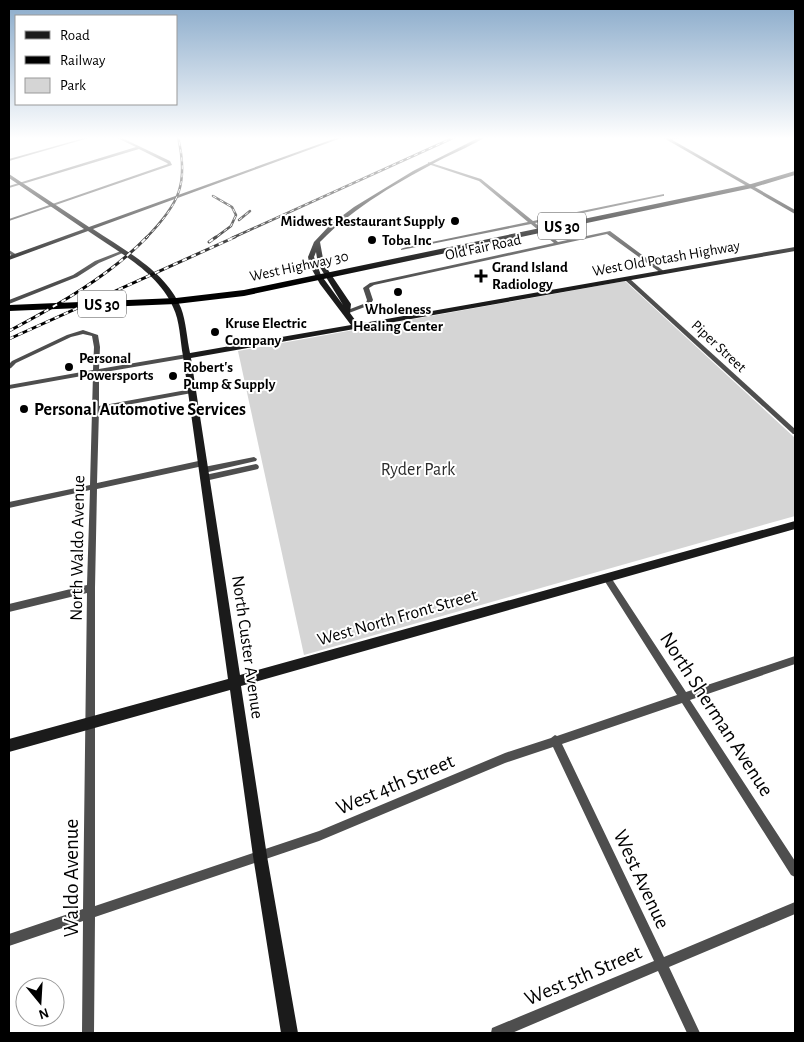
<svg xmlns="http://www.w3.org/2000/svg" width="804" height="1042" font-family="'Alegreya Sans',sans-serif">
	<rect width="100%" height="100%" fill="#fff"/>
	<path fill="#d5d5d5" d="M625 281 795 438V516L304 655 238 351Z"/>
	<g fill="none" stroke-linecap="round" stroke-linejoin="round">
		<g fill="#4e4e4e" fill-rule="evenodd">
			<path d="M88 137H92L9 161V159Z"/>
			<path d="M117 137H120L170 161 172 165 9 221V219L168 164 167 163 139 149 9 188V186L136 147 117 138Z"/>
			<path d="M682 137H689L668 140 666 139Z"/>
			<path d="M428 162 481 179 533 221 664 194V196H663L535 223 558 242 610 231 665 272 661 273 607 234 374 285 369 288 373 300 370 305 349 313H345V311L366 303 367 300 363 288 370 283 554 243 531 224 401 250V249L403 248 528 222 479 181 428 164Z"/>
			<path d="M9 250 17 255V257H13L9 253Z"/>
			<path d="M121 251 125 252 99 263 77 277 9 304V300L73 275 95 261Z"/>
			<path d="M625 278H629L795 429V434H793L625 280Z"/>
			<path d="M83 330 98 335 100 347 99 369 187 354 190 356 187 358 99 373V406L192 389 195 391 192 393 99 410 97 483 203 460 206 463 203 466 97 489 95 588V906L319 831 505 753 551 738 555 735 557 736 677 695 604 580 603 578 604 576 607 575 610 576 686 692 795 656V664L690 700 795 861V877L791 875 682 703 562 744 664 957 795 902V914L669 967 700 1033H687L658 971 512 1033H491L492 1028 654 961 553 747 505 763 319 841 95 917 94 1033H82L83 921 9 946V934L83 909 87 593 9 612V604L87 585 90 490 9 508V502L90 485 93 374 9 389V385L93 370 94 347 92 336 83 334 71 337 16 363 11 368 9 369V364L12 361 67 335Z"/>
			<path d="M254 457 257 459 256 461 204 473 201 470 204 467Z"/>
			<path d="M256 464 258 465 259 467 258 469 205 481 201 478 205 475Z"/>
		</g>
		<g fill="#1b1b1b" fill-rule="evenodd">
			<path d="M339 137H344L93 229C124 250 166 271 181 308 186 321 187 339 190 353L351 325 320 284 310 266 308 257 314 242 330 225 354 207 413 171 480 137H485C473 145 458 151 444 158 400 181 355 206 320 242L324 264 351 304 350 313 358 324 795 247V251L191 358 240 675 795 521V529L241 686 267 856 298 1033H281L253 856 230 690 9 752V739L228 679 183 356C180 340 180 321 173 307 158 272 118 252 88 231L9 260V256L84 229 9 178V174L89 227ZM316 252 318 264 343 305 321 275 314 257Z"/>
			<path d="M662 137H667L795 210V214Z"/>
		</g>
		<path fill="#000" fill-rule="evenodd" d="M795 171V175L752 188 244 296 176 304 9 311V305L176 298 244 290 751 184Z"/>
		<defs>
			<g id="rail-far1">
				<path d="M213 196 232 207 236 215 231 226 215 238"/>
				<path d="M239 220 250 211"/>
				<path d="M146 238C179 204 189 184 178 137"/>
				<path d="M232 238 455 137"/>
			</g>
			<g id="rail">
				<path d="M209 242 216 237"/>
				<path d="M9 331C58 305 108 277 147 237"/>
				<path d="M9 339 235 237"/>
			</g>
		</defs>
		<use href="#rail-far1" stroke="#000" stroke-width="2.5"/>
		<use href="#rail" stroke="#000" stroke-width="3"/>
		<use href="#rail-far1" stroke="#fff" stroke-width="1" stroke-dasharray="4" stroke-linecap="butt"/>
		<use href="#rail" stroke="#fff" stroke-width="2" stroke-dasharray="5" stroke-linecap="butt"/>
	</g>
	<linearGradient id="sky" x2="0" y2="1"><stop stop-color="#89aaca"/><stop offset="0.49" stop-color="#fff"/><stop offset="1" stop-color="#fff" stop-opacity="0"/></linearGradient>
	<rect width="804" height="282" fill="url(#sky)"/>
	<g fill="#000" stroke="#fff" stroke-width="2">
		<circle cx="455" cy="221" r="5"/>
		<circle cx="372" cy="240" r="5"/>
		<path d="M478.5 268.5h5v5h5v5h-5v5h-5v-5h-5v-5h5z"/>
		<circle cx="398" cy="292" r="5"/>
		<circle cx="215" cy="332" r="5"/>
		<circle cx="69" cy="367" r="5"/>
		<circle cx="173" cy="376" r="5"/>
		<circle cx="24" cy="409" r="5"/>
	</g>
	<g text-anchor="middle" stroke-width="4" stroke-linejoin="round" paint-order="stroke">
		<g font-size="15" font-weight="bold" fill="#000" stroke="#fff" text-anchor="start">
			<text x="445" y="226" text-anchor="end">Midwest Restaurant Supply</text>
			<text x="382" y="245">Toba Inc</text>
			<text x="492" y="272">Grand Island<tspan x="492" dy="17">Radiology</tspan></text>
			<text x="398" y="314" text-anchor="middle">Wholeness<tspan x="398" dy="17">Healing Center</tspan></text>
			<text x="225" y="328">Kruse Electric<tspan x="225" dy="17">Company</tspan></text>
			<text x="79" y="363">Personal<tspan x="79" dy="17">Powersports</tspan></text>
			<text x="183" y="372">Robert's<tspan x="183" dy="17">Pump &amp; Supply</tspan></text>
		</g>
		<g font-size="15" fill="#000" stroke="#fff">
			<text transform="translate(483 247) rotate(-12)" y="5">Old Fair Road</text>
			<text transform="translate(666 258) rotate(-10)" y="5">West Old Potash Highway</text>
			<text transform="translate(299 266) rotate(-12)" y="5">West Highway 30</text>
			<text transform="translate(719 346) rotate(43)" y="5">Piper Street</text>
		</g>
		<g fill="#fff" stroke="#4c4c4c" stroke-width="1">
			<rect x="538" y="212.5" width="48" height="27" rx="4"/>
			<rect x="78" y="290.5" width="48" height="27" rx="4"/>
		</g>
		<g font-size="16" font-weight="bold" fill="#000">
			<text x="562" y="232">US 30</text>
			<text x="102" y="310">US 30</text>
		</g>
		<g font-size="18" font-weight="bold" fill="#000" stroke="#fff" text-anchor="start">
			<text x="34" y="415">Personal Automotive Services</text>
		</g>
		<g font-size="18" fill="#2c2c2c" stroke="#fff">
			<text x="418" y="475">Ryder Park</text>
		</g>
		<g font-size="18" fill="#000" stroke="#fff">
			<text transform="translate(77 548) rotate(-89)" y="6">North Waldo Avenue</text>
			<text transform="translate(397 617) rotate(-16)" y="6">West North Front Street</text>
			<text transform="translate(248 647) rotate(82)" y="6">North Custer Avenue</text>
		</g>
		<g font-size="21" fill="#000" stroke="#fff">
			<text transform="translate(717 714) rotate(57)" y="7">North Sherman Avenue</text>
			<text transform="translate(395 784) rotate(-23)" y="7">West 4th Street</text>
			<text transform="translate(71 878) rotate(-90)" y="7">Waldo Avenue</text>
			<text transform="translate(642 879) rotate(65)" y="7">West Avenue</text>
			<text transform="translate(583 975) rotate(-23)" y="7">West 5th Street</text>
		</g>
	</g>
	<rect width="804" height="1042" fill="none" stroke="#000000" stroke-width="20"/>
	<rect x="15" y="15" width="162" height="90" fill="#ffffff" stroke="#999999"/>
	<rect x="25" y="31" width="25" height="8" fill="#1b1b1b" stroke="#999999"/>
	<text x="60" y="40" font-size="15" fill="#000000">Road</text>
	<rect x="25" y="56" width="25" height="8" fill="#000000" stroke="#999999"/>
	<text x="60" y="65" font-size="15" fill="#000000">Railway</text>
	<rect x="25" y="78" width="25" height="15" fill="#d5d5d5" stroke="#999999"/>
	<text x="60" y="90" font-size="15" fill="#000000">Park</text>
	<g transform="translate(40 1002) rotate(162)"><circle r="24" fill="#ffffff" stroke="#999999"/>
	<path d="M0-4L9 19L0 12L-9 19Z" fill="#000000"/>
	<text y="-8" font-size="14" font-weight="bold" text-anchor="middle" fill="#000000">N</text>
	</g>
</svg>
